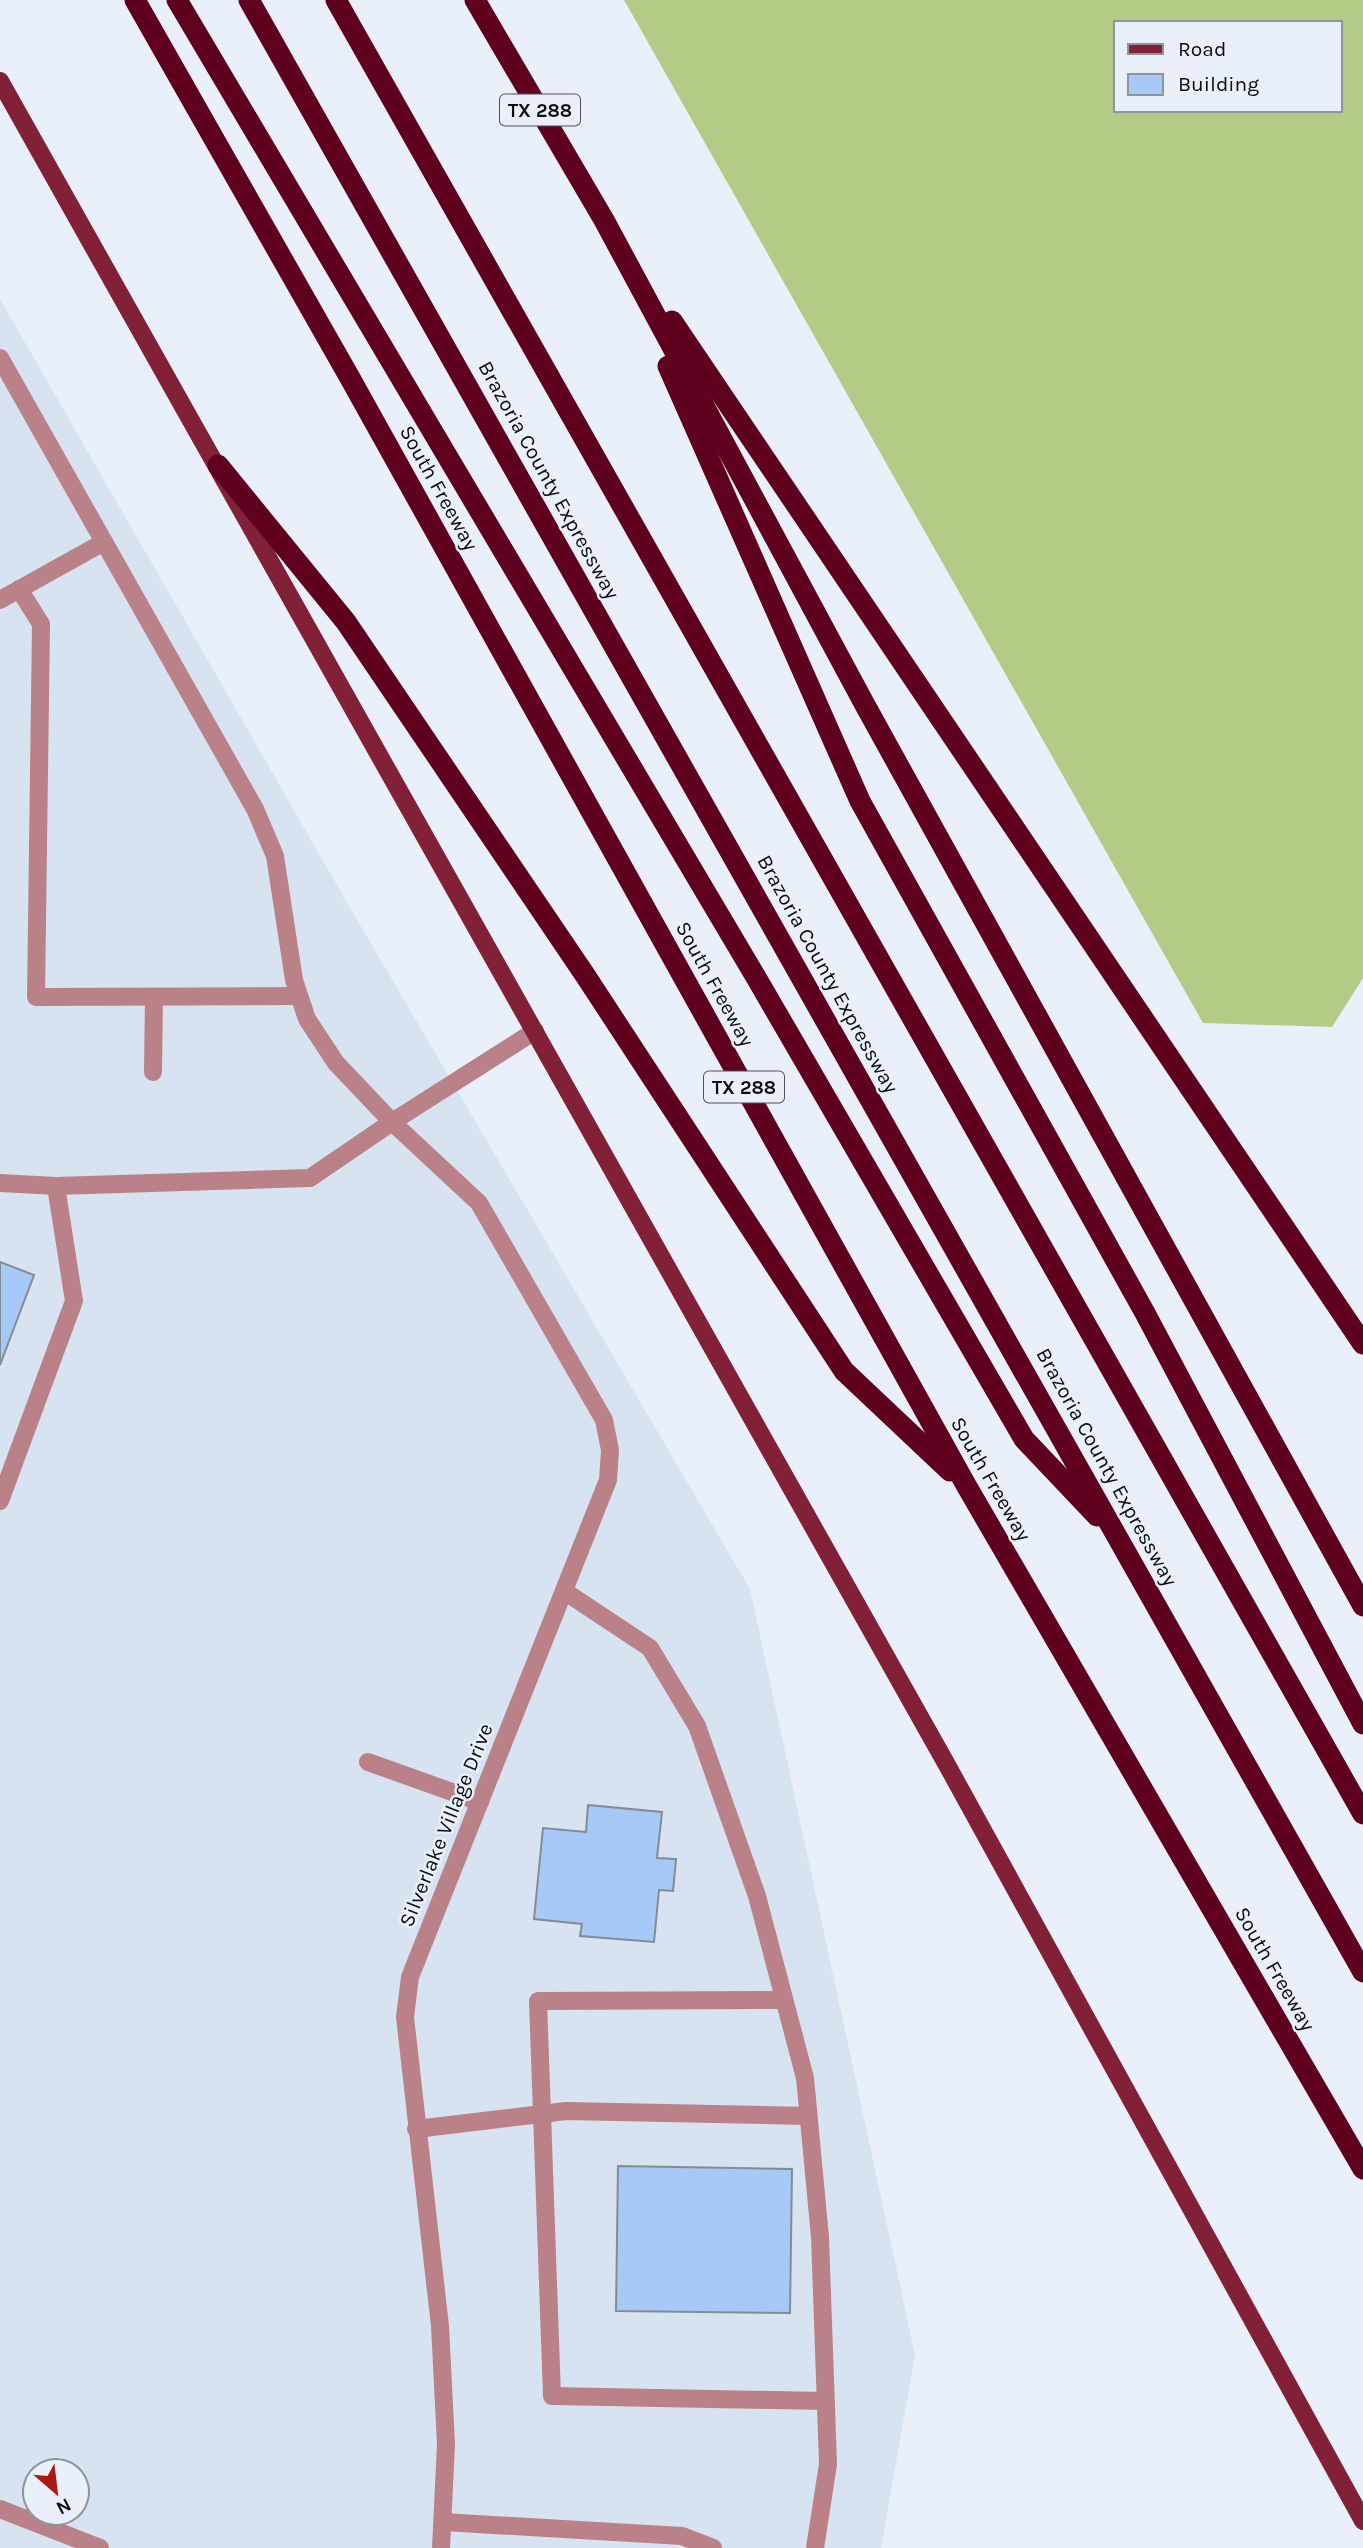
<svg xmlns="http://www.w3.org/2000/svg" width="1363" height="2548" font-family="Karla,sans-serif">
	<rect width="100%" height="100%" fill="#e9f0f9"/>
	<path fill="#d8e3f2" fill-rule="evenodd" d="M0 299 356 918 750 1589 915 2355 881 2548H0ZM35 2471H77V2513H35Z"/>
	<path fill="#b3cb87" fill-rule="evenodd" d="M624 0H1363V978L1332 1027 1203 1023ZM1116 23H1340V110H1116Z"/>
	<g fill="#a6c9f8" stroke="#858b93" stroke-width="2">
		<path d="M0 1262 34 1275 0 1365Z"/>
		<path d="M588 1805 662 1812 657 1858 676 1859 673 1891 659 1890 654 1942 580 1936 582 1924 534 1919 543 1828 586 1832Z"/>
		<path d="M618 2166 792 2169 790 2313 616 2311Z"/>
	</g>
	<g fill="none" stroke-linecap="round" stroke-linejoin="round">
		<g stroke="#ba8288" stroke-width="18">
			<path d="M0 358 255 809 275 856 294 980 307 1019 336 1063 392 1122 535 1031"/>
			<path d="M19 589 41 624 36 997 299 996"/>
			<path d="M0 600 104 542"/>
			<path d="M153 1072 154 997"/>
			<path d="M0 1183 56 1186 310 1178 392 1122 479 1203 604 1420 610 1450 608 1480 410 1977 405 2017 440 2326 446 2444 441 2548"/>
			<path d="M0 1501 74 1301 56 1186"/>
			<path d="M564 1591 650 1648 697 1726 757 1896 805 2078 820 2237 828 2464 815 2548"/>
			<path d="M368 1762 480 1802"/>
			<path d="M784 2000 538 2001 552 2396 825 2401"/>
			<path d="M416 2129 566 2111 808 2116"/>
			<path d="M0 2509 100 2548"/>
			<path d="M443 2522 682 2536 713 2548"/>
		</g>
		<path stroke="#812036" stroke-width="18" d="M0 81 947 1765 1363 2521"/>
		<g stroke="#60001f" stroke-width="21">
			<path d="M135 0 350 378 966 1485 1363 2169"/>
			<path d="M177 0 757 979 1024 1439 1097 1516"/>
			<path d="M249 0 1363 1972"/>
			<path d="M336 0 1363 1814"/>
			<path d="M475 0 604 220 865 705 1363 1606"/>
			<path d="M672 321 1363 1344"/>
			<path d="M668 366 860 801 1145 1313 1363 1724"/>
			<path d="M218 465 346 622 585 975 844 1371 950 1471"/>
		</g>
	</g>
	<g text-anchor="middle" stroke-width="5" stroke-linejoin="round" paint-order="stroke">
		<g fill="#e9f0f9" stroke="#4d5055" stroke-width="2">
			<rect x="500" y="94.5" width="80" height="31" rx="5"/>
			<rect x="704" y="1071.5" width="80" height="31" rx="5"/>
		</g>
		<g font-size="19" font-weight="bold" fill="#0a0c0f">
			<text x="540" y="117">TX 288</text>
			<text x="744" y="1094">TX 288</text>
		</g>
		<g font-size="21" fill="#0a0c0f" stroke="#e9f0f9">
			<text transform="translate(549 480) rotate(61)" y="7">Brazoria County Expressway</text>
			<text transform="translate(439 488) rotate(61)" y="7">South Freeway</text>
			<text transform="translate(828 974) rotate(61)" y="7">Brazoria County Expressway</text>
			<text transform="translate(715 984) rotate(61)" y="7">South Freeway</text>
			<text transform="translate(1107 1467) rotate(61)" y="7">Brazoria County Expressway</text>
			<text transform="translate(991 1479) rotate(60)" y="7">South Freeway</text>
			<text transform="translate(446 1825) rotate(-68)" y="7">Silverlake Village Drive</text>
			<text transform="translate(1275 1969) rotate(60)" y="7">South Freeway</text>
		</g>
	</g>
	<rect x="1114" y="21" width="228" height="91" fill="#e9f0f9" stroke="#90959b" stroke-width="2"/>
	<rect x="1128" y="44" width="35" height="10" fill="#812036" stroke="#90959b" stroke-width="2"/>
	<text x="1178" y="56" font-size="21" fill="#0a0c0f">Road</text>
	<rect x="1128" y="74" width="35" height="21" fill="#a6c9f8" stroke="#90959b" stroke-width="2"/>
	<text x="1178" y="91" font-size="21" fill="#0a0c0f">Building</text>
	<g transform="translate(56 2492) rotate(152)"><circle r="33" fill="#e9f0f9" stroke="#90959b" stroke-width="2"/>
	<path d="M0-5L12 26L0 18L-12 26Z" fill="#ab1a10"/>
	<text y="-10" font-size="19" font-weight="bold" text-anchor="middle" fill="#0a0c0f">N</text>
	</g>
</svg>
